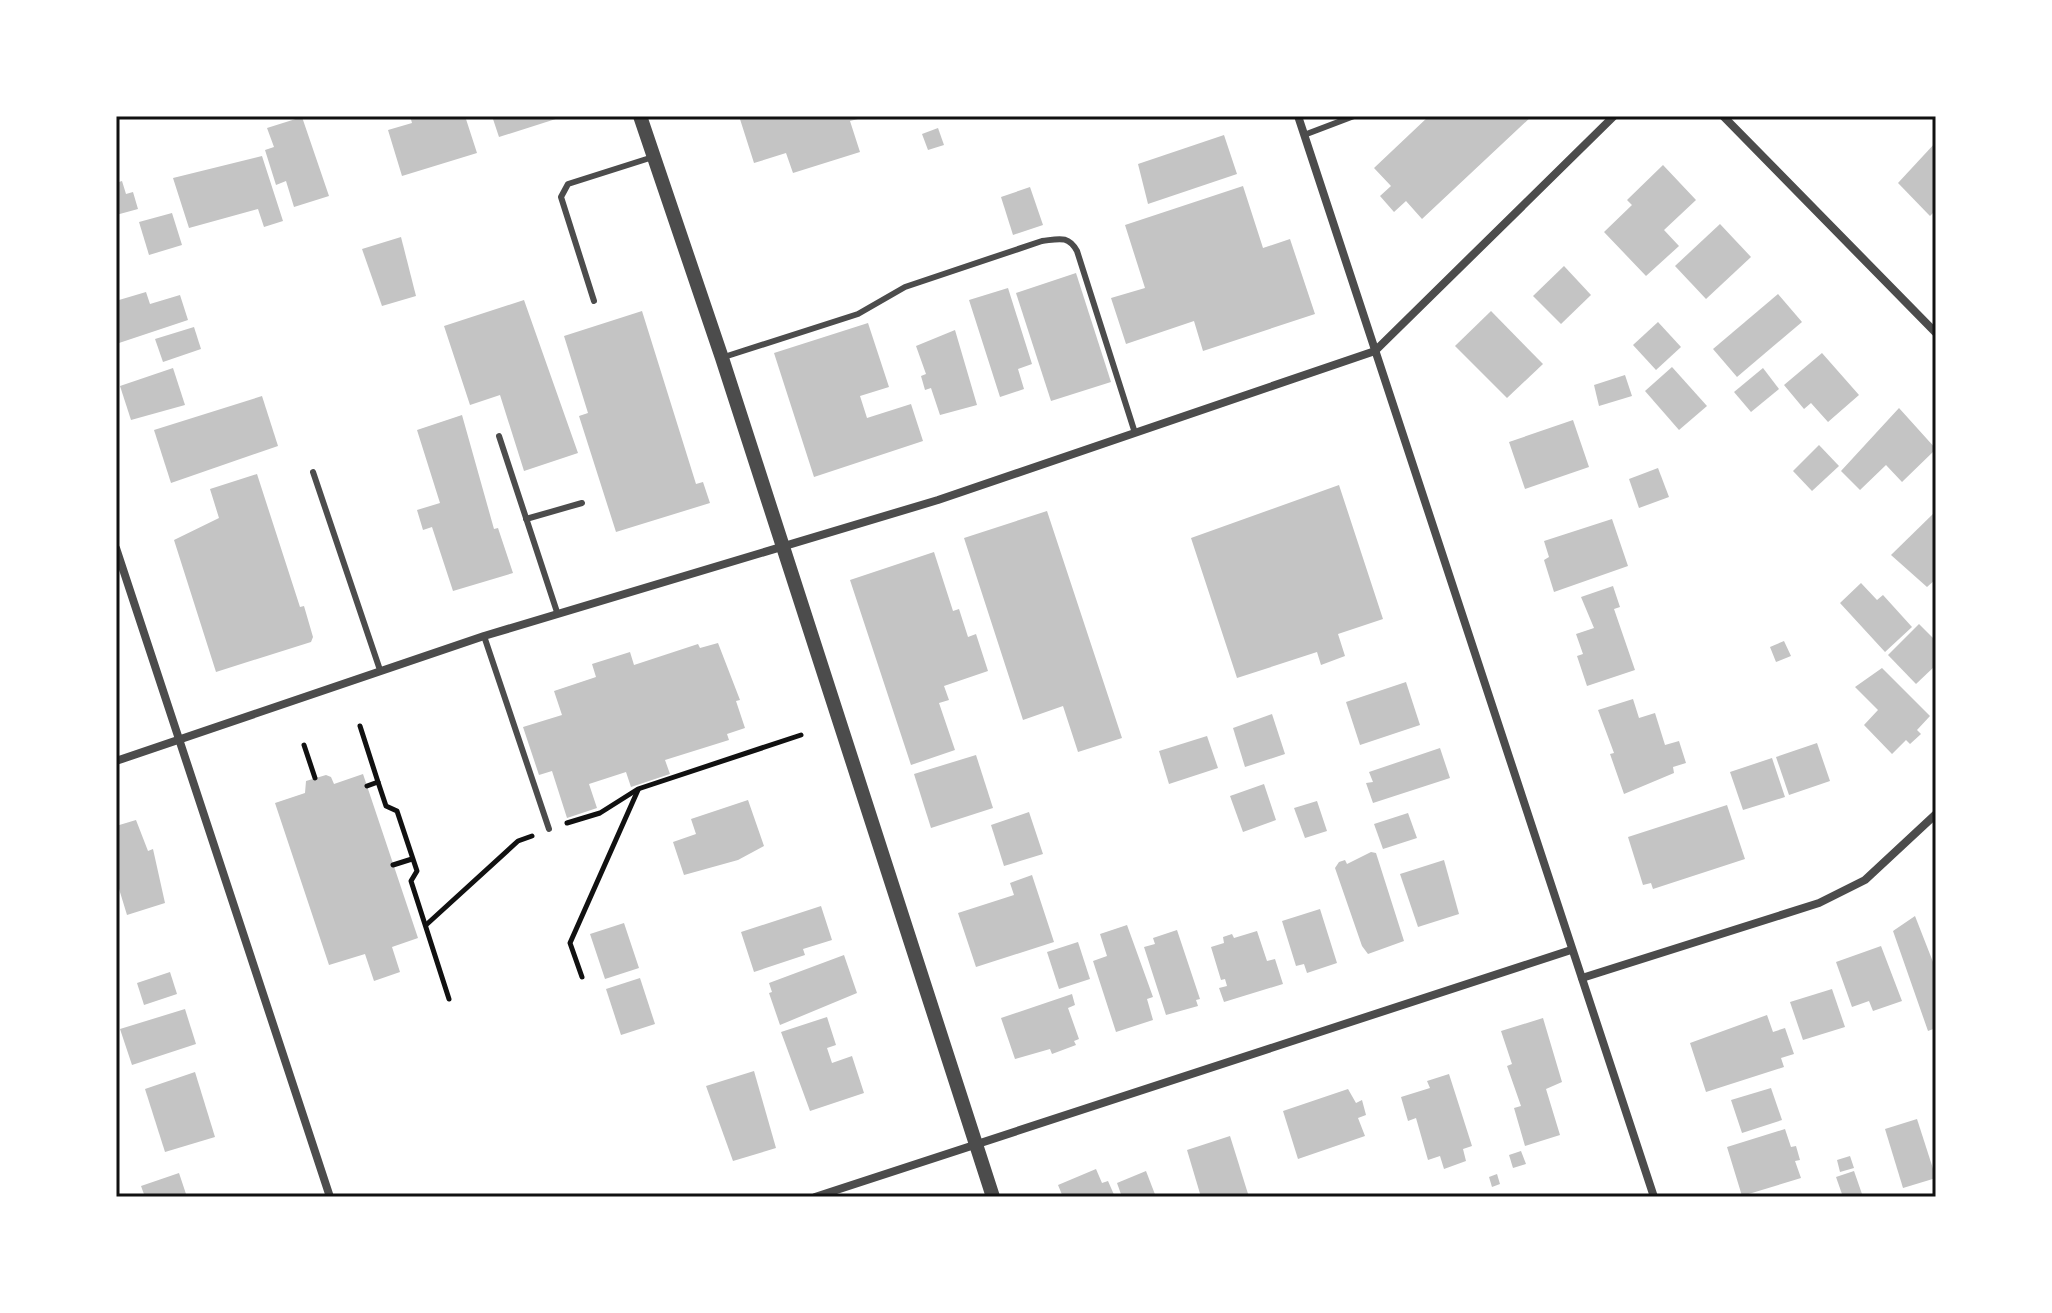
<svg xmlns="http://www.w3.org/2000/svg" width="2052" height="1313" font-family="'Open Sans',sans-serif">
	<rect width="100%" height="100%" fill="#fff"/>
	<g fill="#c4c4c4">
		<path d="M410 116H465L477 153 402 176 388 130 412 123Z"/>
		<path d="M492 116H562V117L499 137Z"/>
		<path d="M739 116H857L858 119 850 121 860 152 793 173 786 153 754 163Z"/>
		<path d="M1429 116H1532L1422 219 1406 201 1394 212 1380 196 1391 186 1374 168Z"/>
		<path d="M302 117 329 196 294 207 286 181 276 185 265 150 274 147 267 128Z"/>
		<path d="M938 128 944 145 928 150 922 134Z"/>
		<path d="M1224 135 1237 174 1148 204 1138 164Z"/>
		<path d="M1936 142V210L1930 216 1898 183Z"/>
		<path d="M262 156 283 221 264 227 258 209 189 228 173 178Z"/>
		<path d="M1663 165 1696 200 1664 230 1679 246 1646 276 1604 232 1632 205 1627 200Z"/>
		<path d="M122 181 126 194 133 192 138 209 116 215V183Z"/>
		<path d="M1243 186 1263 248 1290 239 1315 314 1203 351 1194 321 1126 344 1111 298 1145 288 1125 225Z"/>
		<path d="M1030 187 1043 225 1013 235 1001 197Z"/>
		<path d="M172 213 182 245 149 255 139 222Z"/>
		<path d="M1720 224 1751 257 1706 299 1675 266Z"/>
		<path d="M401 237 416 296 382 306 362 249Z"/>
		<path d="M1564 266 1591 295 1561 324 1533 296Z"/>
		<path d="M1076 273 1111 382 1051 401 1016 293Z"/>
		<path d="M1008 288 1032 364 1018 369 1024 389 1000 397 969 300Z"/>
		<path d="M146 292 150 304 180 295 188 320 116 344 119 300Z"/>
		<path d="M1778 294 1802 322 1737 377 1713 349Z"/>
		<path d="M524 300 578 453 524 471 500 395 470 405 444 326Z"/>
		<path d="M642 311 696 484 703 482 710 503 616 532 579 416 588 413 564 336Z"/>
		<path d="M1491 311 1543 364 1507 398 1455 346Z"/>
		<path d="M1658 322 1681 347 1656 370 1633 345Z"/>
		<path d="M868 323 889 387 860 396 867 418 911 404 923 441 814 477 774 353Z"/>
		<path d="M194 327 201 349 163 362 155 339Z"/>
		<path d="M955 330 977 405 940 415 931 388 925 390 921 376 926 374 916 346Z"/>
		<path d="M1822 353 1859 395 1828 422 1811 403 1804 409 1784 385Z"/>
		<path d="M1672 367 1707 406 1679 430 1645 391Z"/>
		<path d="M173 368 185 405 131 420 120 386Z"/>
		<path d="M1763 368 1779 389 1751 412 1734 392Z"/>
		<path d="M1625 375 1632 396 1599 406 1594 385Z"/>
		<path d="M262 396 278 446 171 483 154 430Z"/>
		<path d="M1899 408 1936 449 1902 482 1886 465 1860 490 1841 471Z"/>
		<path d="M462 415 494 529 498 528 513 573 453 591 432 527 423 530 417 510 440 503 417 430Z"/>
		<path d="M1573 420 1589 467 1525 489 1509 442Z"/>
		<path d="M1819 445 1839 466 1812 491 1793 471Z"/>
		<path d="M1658 468 1669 497 1639 508 1629 479Z"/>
		<path d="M257 474 300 607 304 606 313 637 311 642 216 672 174 540 219 518 210 489Z"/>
		<path d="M1339 485 1383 619 1338 634 1345 656 1321 665 1317 652 1237 678 1191 538Z"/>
		<path d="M1047 511 1122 738 1078 752 1063 706 1023 720 964 538Z"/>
		<path d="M1936 511V579L1927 587 1891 555Z"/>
		<path d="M1612 519 1628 566 1554 592 1544 560 1549 557 1544 541Z"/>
		<path d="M934 552 953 611 959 609 968 637 976 634 988 671 944 686 949 700 939 703 955 750 911 765 850 580Z"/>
		<path d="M1861 583 1877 600 1883 595 1912 627 1885 652 1840 603Z"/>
		<path d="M1613 586 1620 607 1614 609 1635 670 1587 686 1577 656 1583 654 1576 634 1594 628 1581 597Z"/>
		<path d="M1919 624 1936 641V665L1916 684 1888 655Z"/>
		<path d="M1784 641 1791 656 1776 662 1770 647Z"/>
		<path d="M718 643 740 700 736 701 745 728 727 734 729 740 665 760 670 774 631 787 626 772 589 784 597 808 567 818 552 771 539 775 523 727 562 715 554 691 596 677 592 664 630 652 634 665 698 644 700 648Z"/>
		<path d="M1882 668 1930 716 1917 730 1921 734 1910 744 1906 740 1892 754 1864 725 1878 710 1855 687Z"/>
		<path d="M1406 682 1420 725 1360 745 1346 702Z"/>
		<path d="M1633 699 1639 718 1655 713 1665 745 1679 741 1686 763 1673 767 1674 773 1624 794 1610 754 1614 753 1598 710Z"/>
		<path d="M1272 714 1285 754 1245 767 1233 728Z"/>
		<path d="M1207 736 1218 768 1169 784 1159 751Z"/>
		<path d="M1817 743 1830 781 1789 795 1776 757Z"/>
		<path d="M1440 748 1450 778 1373 803 1366 783 1373 782 1369 772Z"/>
		<path d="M976 755 993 808 931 828 914 774Z"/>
		<path d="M1772 758 1785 797 1743 810 1730 772Z"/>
		<path d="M363 774 418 938 392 947 400 972 374 981 365 954 329 965 275 803 305 793 306 781 326 775 331 777 334 784Z"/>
		<path d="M1264 784 1276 820 1243 832 1230 796Z"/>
		<path d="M748 800 764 846 738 860 684 875 673 842 696 834 691 819Z"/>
		<path d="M1317 801 1327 831 1305 838 1294 808Z"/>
		<path d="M1727 805 1745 859 1653 889 1651 883 1643 885 1628 837Z"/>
		<path d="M1029 812 1043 854 1004 866 991 825Z"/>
		<path d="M1408 813 1417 838 1383 849 1374 824Z"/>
		<path d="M136 820 148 851 153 849 165 903 127 915 116 879V826Z"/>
		<path d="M1371 852 1376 853 1404 941 1368 954 1362 946 1335 868 1339 862 1345 860 1347 864Z"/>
		<path d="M1444 860 1459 914 1418 927 1400 874Z"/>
		<path d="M1032 875 1054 942 976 967 958 913 1014 895 1010 883Z"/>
		<path d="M821 906 832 940 803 949 805 955 754 972 741 932Z"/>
		<path d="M1320 909 1337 963 1307 973 1304 964 1296 966 1282 921Z"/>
		<path d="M1915 916 1933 962 1936 961V1028L1928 1031 1893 931Z"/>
		<path d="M624 923 639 968 605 979 590 934Z"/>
		<path d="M1127 925 1153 997 1147 999 1153 1020 1116 1032 1093 961 1107 956 1100 934Z"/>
		<path d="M1177 930 1200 999 1196 1000 1198 1006 1166 1015 1144 947 1155 944 1153 938Z"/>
		<path d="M1257 931 1267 961 1275 959 1283 984 1224 1002 1219 988 1227 986 1225 979 1221 980 1211 947 1224 943 1223 937 1232 934 1234 938Z"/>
		<path d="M1078 942 1090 979 1059 989 1047 952Z"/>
		<path d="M1881 946 1902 1001 1873 1011 1869 1001 1852 1007 1836 962Z"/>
		<path d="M844 955 857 993 780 1025 769 993 772 992 769 983Z"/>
		<path d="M170 972 177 994 144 1005 137 983Z"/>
		<path d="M640 978 655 1024 621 1035 606 989Z"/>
		<path d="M1832 989 1845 1027 1803 1040 1790 1002Z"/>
		<path d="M1072 994 1075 1005 1068 1008 1079 1039 1074 1041 1076 1045 1052 1054 1050 1049 1015 1059 1001 1018Z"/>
		<path d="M185 1009 196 1044 132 1065 120 1029Z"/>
		<path d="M1767 1015 1773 1032 1785 1028 1794 1054 1781 1058 1784 1067 1706 1092 1690 1043Z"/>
		<path d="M827 1017 836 1045 827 1048 832 1063 852 1056 864 1093 810 1111 781 1032Z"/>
		<path d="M1543 1018 1562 1082 1546 1089 1560 1135 1525 1146 1514 1108 1521 1106 1507 1066 1512 1064 1501 1031Z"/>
		<path d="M754 1071 776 1148 733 1161 706 1086Z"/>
		<path d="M195 1072 215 1137 165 1152 145 1089Z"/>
		<path d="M1449 1074 1472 1146 1463 1149 1466 1161 1444 1169 1440 1156 1428 1160 1416 1118 1408 1121 1401 1097 1430 1088 1427 1081Z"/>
		<path d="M1771 1088 1782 1120 1742 1133 1731 1100Z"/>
		<path d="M1348 1089 1356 1103 1362 1100 1366 1115 1358 1118 1365 1136 1298 1159 1283 1111Z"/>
		<path d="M1917 1119 1936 1178 1903 1188 1885 1129Z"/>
		<path d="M1785 1129 1791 1147 1796 1146 1800 1160 1795 1161 1801 1178 1742 1196 1727 1147Z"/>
		<path d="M1230 1136 1249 1197H1201L1187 1150Z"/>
		<path d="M1521 1151 1526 1164 1513 1168 1509 1155Z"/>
		<path d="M1850 1156 1854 1168 1840 1172 1837 1160Z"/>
		<path d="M1096 1169 1102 1183 1108 1181 1115 1197H1063L1058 1185Z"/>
		<path d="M1146 1171 1156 1197H1122L1117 1183Z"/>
		<path d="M1854 1171 1862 1194 1843 1197 1836 1177Z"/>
		<path d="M179 1173 187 1197H145L141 1186Z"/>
		<path d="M1497 1174 1500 1184 1492 1187 1489 1177Z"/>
	</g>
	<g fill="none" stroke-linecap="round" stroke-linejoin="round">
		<g stroke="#111" stroke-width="5">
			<path d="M360 726 378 782 367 786"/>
			<path d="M304 745 315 778"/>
			<path d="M378 782 386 806 397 811 417 871 411 881 449 999"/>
			<path d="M567 823 600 813 638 789 801 735"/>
			<path d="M393 865 412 859"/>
			<path d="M426 925 518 841 532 836"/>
			<path d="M582 977 570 943 638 790"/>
		</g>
		<g stroke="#4c4c4c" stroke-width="6">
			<path d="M1304 135 1354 116"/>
			<path d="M594 301 561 197 568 184 653 157"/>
			<path d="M724 357 858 314 905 287 1042 241C1059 239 1068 235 1077 251L1135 433"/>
			<path d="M499 436 557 612"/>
			<path d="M313 472 380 670"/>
			<path d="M526 519 582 503"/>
			<path d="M484 636 549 829"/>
		</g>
		<g stroke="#4c4c4c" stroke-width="8">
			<path d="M1298 116 1654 1197"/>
			<path d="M1723 116 1936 333"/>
			<path d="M116 548 330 1197"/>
			<path d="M116 761 484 636 938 500 1375 351 1614 116"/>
			<path d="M1582 978 1819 903 1865 880 1936 814"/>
			<path d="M815 1197 1571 950"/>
		</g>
		<path stroke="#4c4c4c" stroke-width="14" d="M640 116 722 358 993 1197"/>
	</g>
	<rect width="2052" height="1313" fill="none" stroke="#ffffff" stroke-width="236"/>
	<rect x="118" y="118" width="1816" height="1077" fill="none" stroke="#111" stroke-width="3"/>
</svg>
